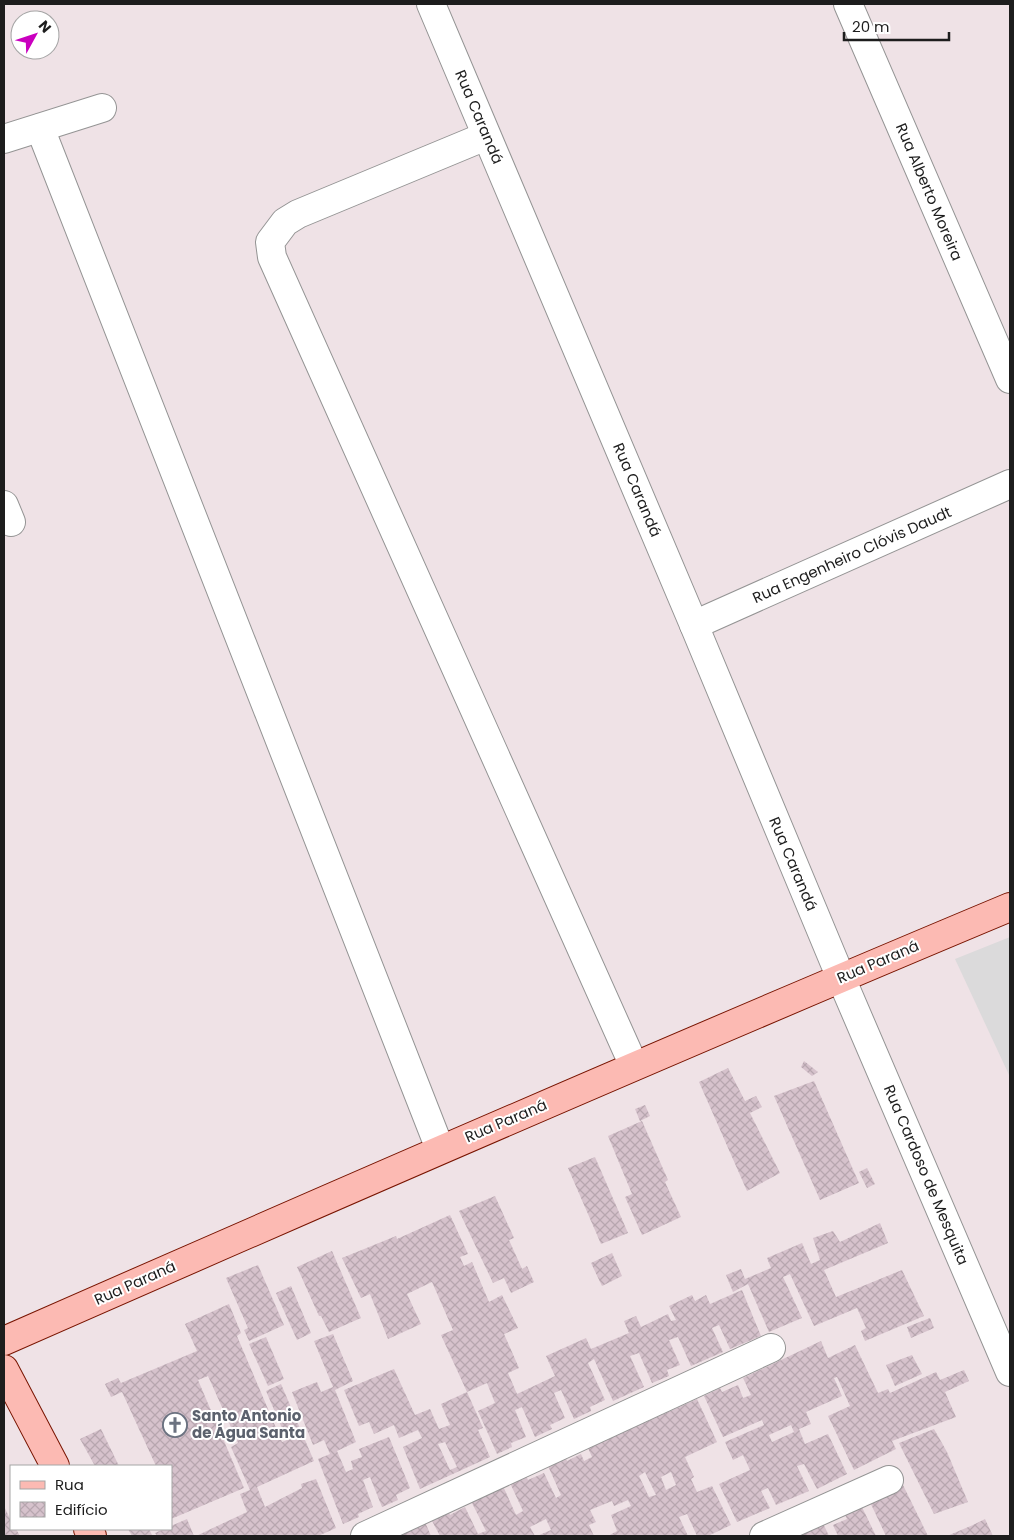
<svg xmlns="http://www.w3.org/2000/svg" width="1014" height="1540" font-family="Poppins,sans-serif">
	<defs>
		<pattern id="building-cross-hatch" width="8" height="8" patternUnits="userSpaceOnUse" patternTransform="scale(1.25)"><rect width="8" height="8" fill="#d6c2cc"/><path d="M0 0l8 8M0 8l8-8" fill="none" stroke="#b7a6af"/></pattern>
	</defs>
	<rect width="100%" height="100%" fill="#efe2e6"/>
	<path fill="#dbdadb" d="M1010 937V1077L955 959Z"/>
	<g fill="url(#building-cross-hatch)" fill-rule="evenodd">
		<path d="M804 1061 818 1072 812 1076 801 1067Z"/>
		<path d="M728 1068 745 1101 756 1096 762 1107 750 1113 780 1173 747 1191 699 1082Z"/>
		<path d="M814 1081 859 1183 820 1200 774 1096Z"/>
		<path d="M645 1105 650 1116 640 1121 635 1109Z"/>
		<path d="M642 1121 668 1180 665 1182 681 1217 642 1235 625 1197 632 1194 608 1136Z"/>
		<path d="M595 1157 628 1233 601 1244 568 1168Z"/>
		<path d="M867 1168 875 1184 867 1188 859 1172Z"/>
		<path d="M495 1196 514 1238 509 1240 522 1269 527 1266 534 1282 511 1293 504 1278 493 1283 459 1211Z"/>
		<path d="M450 1215 468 1254 460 1257 464 1266 472 1262 489 1302 502 1295 518 1328 504 1334 519 1368 508 1373 517 1394 555 1376 546 1356 586 1338 591 1349 629 1333 624 1321 636 1316 641 1327 668 1314 671 1321 676 1320 669 1306 692 1295 695 1301 706 1295 710 1304 742 1290 761 1336 730 1349 719 1325 712 1328 723 1352 691 1366 678 1337 669 1340 680 1365 667 1370 669 1376 652 1383 639 1353 630 1356 644 1387 613 1401 594 1359 588 1363 605 1400 590 1407 591 1411 574 1419 561 1390 554 1393 565 1418 550 1425 552 1429 535 1437 522 1407 515 1410 526 1437 511 1443 512 1447 497 1454 478 1411 495 1403 487 1383 467 1392 441 1335 453 1330 432 1282 407 1294 421 1324 388 1339 370 1294 361 1298 342 1258 396 1236 397 1239Z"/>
		<path d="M880 1223 888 1243 824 1270 836 1297 902 1270 924 1316 865 1341 861 1331 866 1328 857 1308 814 1326 790 1274 783 1277 802 1318 769 1332 748 1284 733 1292 726 1275 741 1269 745 1279 771 1268 767 1258 802 1243 811 1264 820 1260 813 1238 833 1231 840 1242Z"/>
		<path d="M332 1251 361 1318 329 1332 321 1316H319L297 1267Z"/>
		<path d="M612 1253 622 1276 602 1286 591 1263Z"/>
		<path d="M258 1265 284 1325 249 1341 244 1330 248 1328 226 1278Z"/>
		<path d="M291 1286 311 1333 297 1340 276 1293Z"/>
		<path d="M229 1304 241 1333 237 1336 282 1442 287 1440 266 1391 281 1384 314 1461 257 1487 265 1507 302 1488 301 1484 316 1479 336 1528 318 1536H196L247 1512 240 1494 250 1490 231 1447 238 1443 208 1376 198 1380 244 1488 171 1519V1466H156L122 1392 111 1397 105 1384 118 1378 121 1383 197 1351 185 1324Z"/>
		<path d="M930 1318 934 1328 911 1338 907 1327Z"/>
		<path d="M333 1334 353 1381 335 1390 356 1442 337 1451 346 1472 353 1469 351 1461 362 1457 359 1449 389 1437 410 1488 396 1495 398 1500 382 1507 370 1477 363 1480 373 1507 358 1514 359 1517 343 1524 318 1459 330 1454 324 1440 313 1445 292 1392 317 1382 321 1392 333 1387 314 1341Z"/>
		<path d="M266 1337 284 1379 268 1386 249 1344Z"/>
		<path d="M821 1341 828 1358 855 1345 878 1393 888 1389 890 1393 936 1372 940 1380 964 1370 969 1381 945 1392 956 1417 892 1441 896 1449 854 1470 828 1416 850 1406 837 1377 834 1378 842 1396 806 1412 811 1424 799 1429 805 1444 828 1434 847 1474 817 1489 804 1464 797 1466 809 1491 776 1505 768 1488 761 1491 770 1508 737 1522 719 1484 750 1470 743 1455 733 1460 725 1442 764 1425 762 1420 723 1437 704 1396 720 1388 722 1392 738 1385 743 1398 751 1395 743 1378ZM791 1425 794 1432 772 1442 769 1435Z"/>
		<path d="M912 1355 922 1374 895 1386 886 1365Z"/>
		<path d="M394 1369 415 1415 430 1409 439 1429 450 1425 441 1404 467 1392 483 1428 478 1430 490 1457 420 1489 403 1447 422 1438 418 1430 399 1438 394 1425 374 1434 369 1422 359 1426 344 1390ZM445 1442 457 1467 450 1470 438 1444Z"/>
		<path d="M697 1399 717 1442 685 1457 694 1477 691 1479 697 1492 712 1486 731 1525 708 1536H697L687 1514 679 1517 688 1536H608L617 1531 611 1515 631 1506 628 1500 614 1506 612 1501 590 1510 596 1522 589 1525 594 1536H537L551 1530 546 1519 530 1527 535 1536H440L431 1519 448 1511 450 1515 465 1507 478 1534 486 1531 471 1501 503 1486 516 1515 523 1511 510 1483 526 1476 528 1480 544 1473 556 1498 561 1495 548 1466 566 1458 567 1461 581 1454 584 1461 592 1457 588 1448ZM645 1472 656 1495 649 1497 639 1476ZM671 1472 676 1485 666 1490 661 1477Z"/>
		<path d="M101 1429 119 1466H95L80 1439Z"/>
		<path d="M934 1429 947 1452 968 1502 934 1514 899 1443Z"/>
		<path d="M903 1485 928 1536H886L869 1500Z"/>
		<path d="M860 1503 876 1536H838L833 1525 847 1519 843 1511Z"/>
		<path d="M4 1506 11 1521V1529H16L20 1536H4Z"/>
		<path d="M187 1519 194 1536H157L155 1533 164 1529H171V1526Z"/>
		<path d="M985 1519 993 1536H947L973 1525Z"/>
		<path d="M822 1521 829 1536H791Z"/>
		<path d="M425 1522 431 1536H394Z"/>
		<path d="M128 1529H149L152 1535 148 1536H132Z"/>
	</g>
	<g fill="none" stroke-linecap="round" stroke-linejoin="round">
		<defs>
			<g id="street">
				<path d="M431 4 694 625 841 978 1010 1372"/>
				<path d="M848 4 1010 379"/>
				<path d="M40 128 440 1149"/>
				<path d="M486 136 298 214 285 222 270 242 272 257 634 1066"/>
				<path d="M4 139 102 108"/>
				<path d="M4 505 11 522"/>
				<path d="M694 625 1010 484"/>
				<path d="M365 1536 771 1348"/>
				<path d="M764 1536 889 1480"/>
			</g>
			<g id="secondary">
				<path d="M4 1341C338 1194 673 1048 1010 907"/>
				<path d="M4 1369 55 1466"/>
				<path d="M88 1529 92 1536"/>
			</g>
		</defs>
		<use href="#street" stroke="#949494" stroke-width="30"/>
		<use href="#secondary" stroke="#781400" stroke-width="30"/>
		<use href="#street" stroke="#fff" stroke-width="28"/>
		<use href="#secondary" stroke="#fcbab3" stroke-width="28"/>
	</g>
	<defs>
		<symbol id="church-ring" viewBox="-11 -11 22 22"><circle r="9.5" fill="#fff" stroke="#6b7280" stroke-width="1.5"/><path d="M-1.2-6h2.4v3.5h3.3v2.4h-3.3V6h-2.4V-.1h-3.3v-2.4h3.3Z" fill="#6b7280"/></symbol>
	</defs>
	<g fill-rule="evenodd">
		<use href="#church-ring" x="161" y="1411" width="28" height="28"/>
	</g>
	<g text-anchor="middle" stroke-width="4" stroke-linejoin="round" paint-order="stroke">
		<g font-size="15" fill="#1d1d1d" stroke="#fff">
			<text transform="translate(479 117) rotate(67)" y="5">Rua Carandá</text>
			<text transform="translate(929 192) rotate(67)" y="5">Rua Alberto Moreira</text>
			<text transform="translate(637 490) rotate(67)" y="5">Rua Carandá</text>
			<text transform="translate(852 555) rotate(-24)" y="5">Rua Engenheiro Clóvis Daudt</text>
			<text transform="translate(793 864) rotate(67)" y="5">Rua Carandá</text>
			<text transform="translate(878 962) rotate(-23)" y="5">Rua Paraná</text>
			<text transform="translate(506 1121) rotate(-23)" y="5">Rua Paraná</text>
			<text transform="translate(926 1175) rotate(67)" y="5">Rua Cardoso de Mesquita</text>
			<text transform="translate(135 1283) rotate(-24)" y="5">Rua Paraná</text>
		</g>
		<g font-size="15" font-weight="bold" fill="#5b616d" stroke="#fff" text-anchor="start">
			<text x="192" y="1421">Santo Antonio<tspan x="192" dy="17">de Água Santa</tspan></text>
		</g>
	</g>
	<rect width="1014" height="1540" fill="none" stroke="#1d1d1d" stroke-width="10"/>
	<rect x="10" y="1465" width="162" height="65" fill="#ffffff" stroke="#a5a5a5"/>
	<rect x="20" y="1481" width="25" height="8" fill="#fcbab3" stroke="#a5a5a5"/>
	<text x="55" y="1490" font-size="15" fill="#1d1d1d">Rua</text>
	<rect x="20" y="1502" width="25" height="15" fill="url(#building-cross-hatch)" stroke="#a5a5a5"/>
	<text x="55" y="1515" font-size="15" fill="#1d1d1d">Edifício</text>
	<g transform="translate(35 35) rotate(50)"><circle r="24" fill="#ffffff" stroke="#a5a5a5"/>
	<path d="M0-4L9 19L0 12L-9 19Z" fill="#ca00bf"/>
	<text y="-8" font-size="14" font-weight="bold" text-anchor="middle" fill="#1d1d1d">N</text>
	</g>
	<path d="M844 32v8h105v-8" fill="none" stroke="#1d1d1d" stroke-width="2.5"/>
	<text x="852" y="32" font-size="15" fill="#1d1d1d" stroke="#ffffff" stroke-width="4" paint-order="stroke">20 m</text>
</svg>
